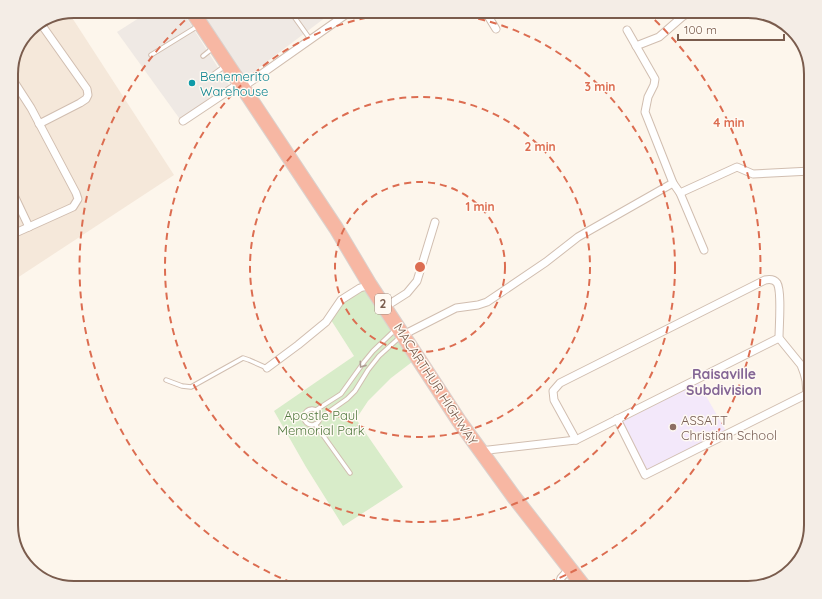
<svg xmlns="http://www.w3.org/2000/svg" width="822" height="599" font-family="Quicksand,sans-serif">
	<rect width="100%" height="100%" fill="#fdf6ec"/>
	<path fill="#f5e8da" d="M69 13 174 175 11 282V70L32 27Z"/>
	<g fill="#efe9e4">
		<path d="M150 11H182L231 88 182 122 117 32Z"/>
		<path d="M199 11H334L244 79Z"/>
	</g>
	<path fill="#f3e8fa" d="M698 382 726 431 646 472 622 422Z"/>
	<path fill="#d8ecc9" d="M364 288 412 362 391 378 368 401 356 419 403 487 343 526 306 467 274 411 354 356 331 320 342 302Z"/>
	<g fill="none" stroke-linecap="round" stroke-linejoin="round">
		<defs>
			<g id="lane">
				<path d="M290 11 310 39"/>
				<path d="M151 55 198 26"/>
				<path d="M203 56 213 48"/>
				<path d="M214 74 225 66"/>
				<path d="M166 380 182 386 191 387 243 358 249 360 267 368"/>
				<circle cx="312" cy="417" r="8"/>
				<path d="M316 410 341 394 364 362 373 351 396 329"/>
				<path d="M320 418 347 399 355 391 368 370 379 356 400 337"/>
				<path d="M315 424 350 473"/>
			</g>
			<g id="street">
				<path d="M485 11 496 29"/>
				<path d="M627 30 655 79 654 85 648 97 645 112 673 183"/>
				<path d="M636 46 659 37 682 17 691 11"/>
				<path d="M243 87 351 11"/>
				<path d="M183 121 240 83"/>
				<path d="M39 124 80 103 86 99 88 95 87 89 41 24"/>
				<path d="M11 189 29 227"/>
				<path d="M680 193 704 250"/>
				<path d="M11 235 73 207 78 199 76 193 31 108 11 77"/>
				<path d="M385 307 407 293 417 281 435 222"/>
				<path d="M403 335 456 308 478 305 487 302 546 262 578 237 673 183 680 193 737 167 753 174 811 171"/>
				<path d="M267 368 298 345 326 322 341 300 360 288 370 285"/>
				<path d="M617 419 645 475 807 394"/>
				<path d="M576 440 554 400 553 391 560 383 765 280C770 279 774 279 777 283 782 291 779 327 779 338L801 365 804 373 806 381 811 452"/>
				<path d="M480 451 576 440 779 338"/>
				<path d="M558 588 561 578 570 568"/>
			</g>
			<path id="highway" d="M192 11 336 228 370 285 459 421 514 497 585 588"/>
		</defs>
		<use href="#lane" stroke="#d1beb0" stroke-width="5.5"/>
		<use href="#street" stroke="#d1beb0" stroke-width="9"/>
		<use href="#highway" stroke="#dad1cd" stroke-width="16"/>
		<use href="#lane" stroke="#fff" stroke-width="3.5"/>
		<use href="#street" stroke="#fff" stroke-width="7"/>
		<use href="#highway" stroke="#f7b7a3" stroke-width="14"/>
	</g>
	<defs><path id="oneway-chevron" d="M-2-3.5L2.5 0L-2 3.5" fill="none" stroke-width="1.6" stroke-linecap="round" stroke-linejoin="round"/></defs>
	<use stroke="#af9d94" href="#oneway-chevron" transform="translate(362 365) rotate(125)"/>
	<g fill="none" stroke="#dc6d51" stroke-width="2" stroke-dasharray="7 5">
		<circle cx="420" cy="267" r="85"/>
		<circle cx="420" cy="267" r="170"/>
		<circle cx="420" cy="267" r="255"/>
		<path d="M303 587A341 341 0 0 1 194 12M646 12A341 341 0 0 1 537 587"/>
	</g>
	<circle fill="#0f9aa8" stroke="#fffaf3" stroke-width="1.5" cx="192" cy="83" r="4"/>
	<circle fill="#8d6e63" stroke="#fffaf3" stroke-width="1.5" cx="673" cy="427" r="4"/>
	<g text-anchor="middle" stroke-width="3" stroke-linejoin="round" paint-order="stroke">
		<rect fill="#fffaf3" stroke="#a28b7f" stroke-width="1" x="375" y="294" width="16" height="20" rx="3"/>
		<g font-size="12" font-weight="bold" fill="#7a5c4d">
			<text x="383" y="308">2</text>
		</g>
		<g font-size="13" fill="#0d838f" stroke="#fffaf3" text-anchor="start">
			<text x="200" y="81">Benemerito<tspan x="200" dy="15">Warehouse</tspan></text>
		</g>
		<g font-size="13" fill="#7a5c4d" stroke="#fffaf3">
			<text transform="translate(436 384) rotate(57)" y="5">MACARTHUR HIGHWAY</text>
		</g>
		<g font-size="13" fill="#537a41" stroke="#fffaf3">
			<text x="321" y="420">Apostle Paul<tspan x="321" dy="15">Memorial Park</tspan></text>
		</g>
		<g font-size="13" fill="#785e54" stroke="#fffaf3" text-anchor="start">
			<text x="681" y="425">ASSATT<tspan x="681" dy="15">Christian School</tspan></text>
		</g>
		<g font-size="14" font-weight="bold" fill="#846695" stroke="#fffaf3">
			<text x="724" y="379">Raisaville<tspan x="724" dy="16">Subdivision</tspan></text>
		</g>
	</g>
	<path d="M0 0H822V599H0ZM74 18H748A56 56 0 0 1 804 74V525A56 56 0 0 1 748 581H74A56 56 0 0 1 18 525V74A56 56 0 0 1 74 18Z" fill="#f4ede6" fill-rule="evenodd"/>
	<path fill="none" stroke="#7a5c4d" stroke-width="2" d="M74 18H748A56 56 0 0 1 804 74V525A56 56 0 0 1 748 581H74A56 56 0 0 1 18 525V74A56 56 0 0 1 74 18Z"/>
	<circle cx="420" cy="267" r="6" fill="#dc6d51" stroke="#fffaf3" stroke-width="2"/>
	<g font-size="12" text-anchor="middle" font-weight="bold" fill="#dc6d51" stroke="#fffaf3" stroke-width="3" stroke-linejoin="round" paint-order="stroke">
		<text x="600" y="91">3 min</text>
		<text x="729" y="127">4 min</text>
		<text x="540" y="151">2 min</text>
		<text x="480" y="211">1 min</text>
	</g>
	<path d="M678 34v6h106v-6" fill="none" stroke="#7a5c4d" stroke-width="2"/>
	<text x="684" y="34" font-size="12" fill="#7a5c4d" stroke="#fffaf3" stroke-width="3" paint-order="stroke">100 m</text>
</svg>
